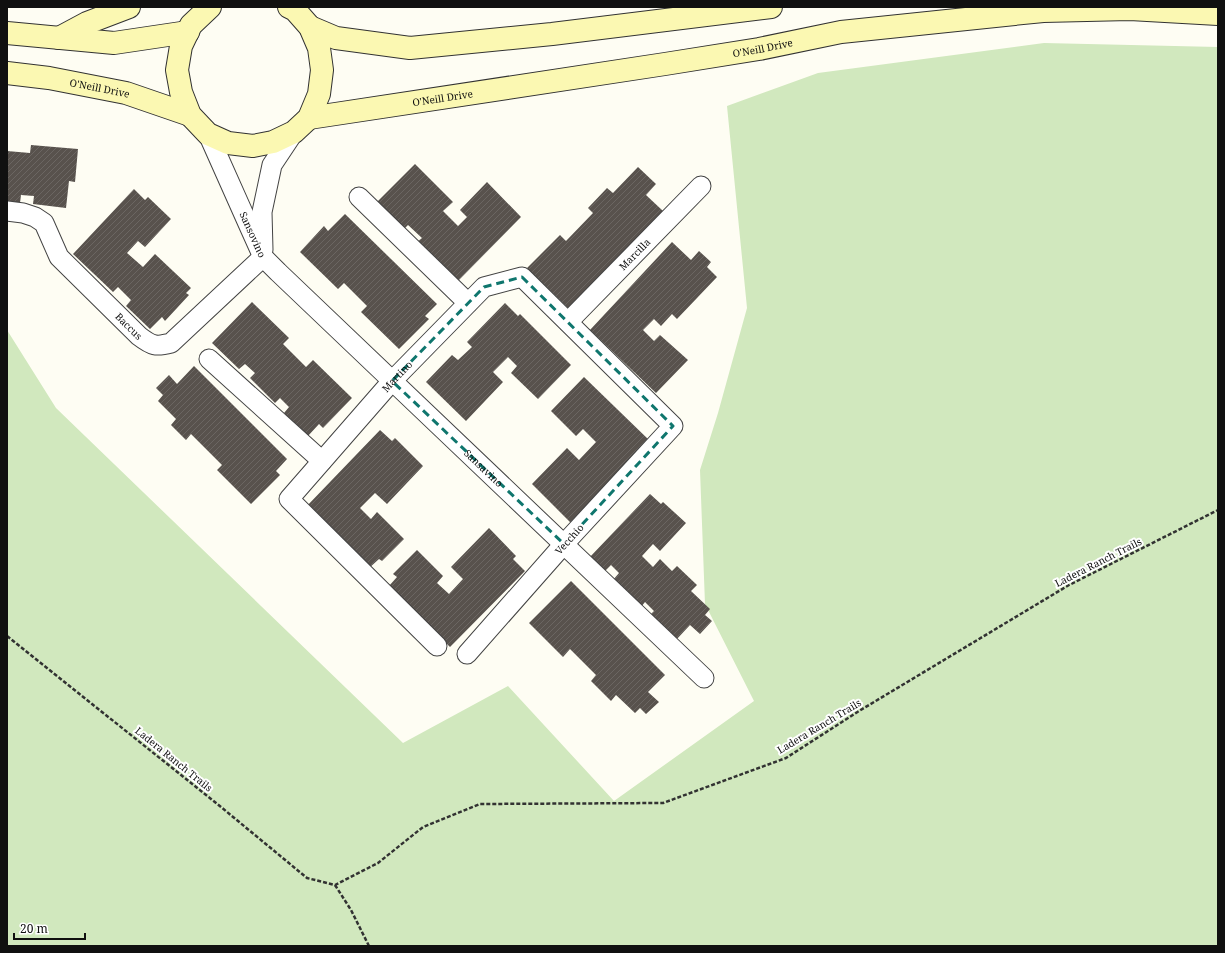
<svg xmlns="http://www.w3.org/2000/svg" width="1225" height="953" font-family="'Noto Serif',serif">
	<defs>
		<pattern id="building-hatch" width="6" height="6" patternUnits="userSpaceOnUse"><rect width="6" height="6" fill="#58524d"/><path d="M-1 1l2-2M0 6l6-6M5 7l2-2" fill="none" stroke="#6b6662"/></pattern>
	</defs>
	<rect width="100%" height="100%" fill="#fefdf3"/>
	<path fill="#d1e8be" d="M1044 43 1218 47V946H7V330L56 408 403 743 508 686 614 801 754 701 705 604 700 470 718 413 747 308 727 106 818 73Z"/>
	<g fill="url(#building-hatch)">
		<path d="M31 145 78 149 75 182 69 181 66 208 33 204 34 196 21 195 20 203 7 202V151L30 153Z"/>
		<path d="M415 164 453 202 443 211 458 226 467 217 460 210 487 182 521 217 457 282 417 242 422 238 408 225 402 231 375 204Z"/>
		<path d="M638 167 656 184 646 195 663 211 569 309 527 268 560 235 566 241 593 213 588 208 607 188 613 193Z"/>
		<path d="M134 189 145 200 148 197 171 219 145 247 138 241 127 253 143 267 155 254 191 288 186 293 189 295 165 321 162 317 150 329 126 306 131 300 118 287 113 292 73 254Z"/>
		<path d="M345 214 437 304 425 316 429 319 399 349 361 312 367 306 344 283 338 289 300 252 324 226 328 231Z"/>
		<path d="M672 242 691 260 699 251 711 262 707 267 717 277 677 319 672 314 661 326 654 319 643 330 654 341 660 335 688 360 656 393 590 330Z"/>
		<path d="M252 302 289 338 283 344 306 367 313 360 352 398 323 428 319 424 308 436 284 413 289 407 280 398 275 403 250 378 255 373 245 364 239 369 212 343Z"/>
		<path d="M505 303 518 316 520 314 571 365 538 399 511 373 517 366 508 357 493 372 503 382 466 421 426 382 452 355 458 360 472 347 467 342Z"/>
		<path d="M194 366 287 459 276 471 280 475 251 504 217 470 222 465 191 434 186 440 171 425 176 419 158 401 163 395 156 388 169 375 177 384Z"/>
		<path d="M584 377 650 441 571 523 532 484 567 448 579 460 596 442 583 429 576 436 551 411Z"/>
		<path d="M380 430 392 441 395 438 423 466 387 504 375 493 360 508 371 519 377 512 404 539 382 561 379 559 368 569 305 508Z"/>
		<path d="M650 494 661 504 663 502 686 523 660 551 653 544 642 556 653 567 660 559 672 571 677 566 697 585 691 591 710 609 705 615 712 621 700 634 690 625 676 640 650 615 654 611 645 602 641 607 613 580 619 573 611 565 604 572 589 558Z"/>
		<path d="M489 528 516 556 513 559 525 571 450 647 389 586 397 577 393 574 417 550 443 576 437 583 449 594 463 579 451 567Z"/>
		<path d="M571 581 665 675 648 692 659 702 646 714 640 708 635 713 616 695 611 701 591 681 596 675 570 649 563 657 529 623Z"/>
	</g>
	<g fill="none" stroke-linecap="round" stroke-linejoin="round">
		<defs>
			<g id="street">
				<path id="s1" d="M208 134 249 226 263 257 278 272 704 678"/>
				<path d="M359 197 468 303"/>
				<path id="s2" d="M7 211 23 213 35 217 44 223 59 257 139 336C152 346 156 347 171 343L263 257"/>
				<path d="M263 250 262 212 272 165 294 132"/>
				<path id="s3" d="M568 322 701 186"/>
				<path d="M209 359 322 461"/>
				<path id="s4" d="M437 646 289 499 392 381 484 287 522 277 673 426 564 544 467 654"/>
			</g>
			<g id="secondary">
				<path d="M210 7 191 25 181 46 177 70 181 92 190 115 208 134 228 143 253 146 273 142 294 132 309 118 319 94 322 70 319 48 310 27 295 10 289 7"/>
				<path d="M310 27 336 38 410 48 552 34 771 7"/>
				<path d="M7 33 114 43 188 32"/>
				<path d="M59 38 87 23 129 7"/>
				<path id="s5" d="M7 73 49 78 126 93 190 115"/>
				<path id="s6" d="M309 118 665 64 759 49 841 32 1043 11 1130 9 1218 14"/>
			</g>
		</defs>
		<use href="#street" stroke="#434343" stroke-width="21"/>
		<use href="#secondary" stroke="#323232" stroke-width="24"/>
		<g stroke="#323232" stroke-width="2.5" stroke-dasharray="4 2" stroke-linecap="butt">
			<path d="M7 636 221 807 307 878 335 885 378 863 423 827 480 804 663 803 786 758 859 711 1069 585 1218 510"/>
			<path d="M335 885 351 910 369 946"/>
		</g>
		<use href="#street" stroke="#fff" stroke-width="19"/>
		<use href="#secondary" stroke="#fbf8b2" stroke-width="22"/>
	</g>
	<path fill="none" stroke="#0f766e" stroke-width="3" stroke-dasharray="8 5" stroke-linejoin="round" d="M522 277 673 426 564 544 392 381 484 287Z"/>
	<g text-anchor="middle" stroke-width="4" stroke-linejoin="round" paint-order="stroke">
		<g font-size="10" fill="#101010" stroke="#fff">
			<text dy="4" stroke="none"><textPath href="#s6" startOffset="459">O'Neill Drive</textPath></text>
			<text dy="4" stroke="none"><textPath href="#s5" startOffset="94">O'Neill Drive</textPath></text>
			<text dy="4" stroke="none"><textPath href="#s6" startOffset="135">O'Neill Drive</textPath></text>
			<text dy="4" stroke="none"><textPath href="#s1" startOffset="110">Sansovino</textPath></text>
			<text dy="4" stroke="none"><textPath href="#s3" startOffset="95">Marcilla</textPath></text>
			<text dy="4" stroke="none"><textPath href="#s2" startOffset="175">Baccus</textPath></text>
			<text dy="4" stroke="none"><textPath href="#s4" startOffset="372">Martino</textPath></text>
			<text dy="4" stroke="none"><textPath href="#s1" startOffset="440">Sansavino</textPath></text>
			<text transform="translate(569 539) rotate(-48)" y="4">Vecchio</text>
			<text transform="translate(1098 562) rotate(-27)" y="4">Ladera Ranch Trails</text>
			<text transform="translate(819 726) rotate(-31)" y="4">Ladera Ranch Trails</text>
			<text transform="translate(174 759) rotate(39)" y="4">Ladera Ranch Trails</text>
		</g>
	</g>
	<rect width="1225" height="953" fill="none" stroke="#101010" stroke-width="16"/>
	<path d="M14 933v6h71v-6" fill="none" stroke="#101010" stroke-width="2"/>
	<text x="20" y="933" font-size="12" fill="#101010" stroke="#ffffff" stroke-width="3" paint-order="stroke">20 m</text>
</svg>
